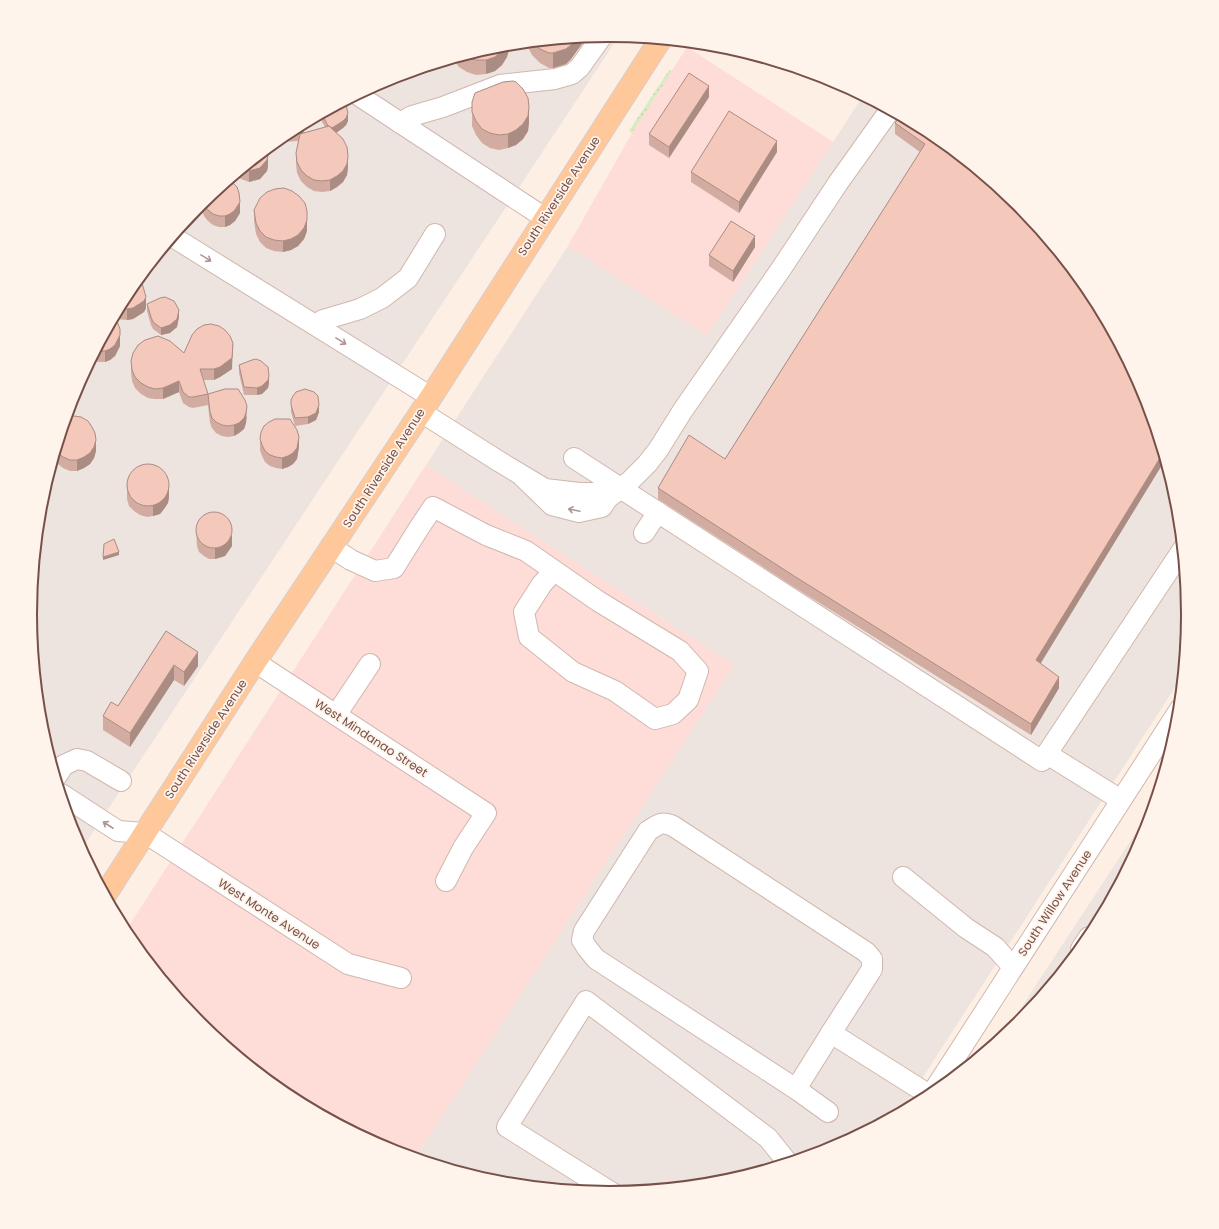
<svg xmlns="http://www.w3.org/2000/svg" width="1219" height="1229" font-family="Poppins,sans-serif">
	<defs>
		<pattern id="grass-dots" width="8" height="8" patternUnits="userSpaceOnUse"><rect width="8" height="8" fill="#daebc2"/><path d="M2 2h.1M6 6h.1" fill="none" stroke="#bfcba8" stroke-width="1.8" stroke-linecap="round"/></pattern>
	</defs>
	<rect width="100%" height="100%" fill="#fdefe4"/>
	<g fill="#fedcd8">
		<path d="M687 47 833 142 707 336 568 246 632 133Z"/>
		<path d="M426 465 734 665 415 1158 388 1150 287 1096 200 1024 125 932Z"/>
	</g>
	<g fill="#ede3df">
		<path d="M610 35 619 36 81 850 74 836 41 727 30 614 41 501 74 393 128 292 200 205 288 133 388 79 497 46Z"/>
		<path d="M863 96 932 133 1019 205 1091 293 1145 393 1178 502 1189 615 1183 675 899 1114 831 1150 722 1183 609 1194 496 1183 415 1158 734 665 426 465 568 246 707 336Z"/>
		<path d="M1154 805 1145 836 1091 937 1019 1024 1000 1040Z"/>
	</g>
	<path fill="url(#grass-dots)" d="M669 70 672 71 632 133 629 131Z"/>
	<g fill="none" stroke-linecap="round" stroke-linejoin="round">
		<defs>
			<g id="minor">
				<path d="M358 95 545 218"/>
				<path d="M400 123 412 116 443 107 500 85 555 79 572 74 580 67 602 36"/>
				<path d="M173 237 431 397"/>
				<path d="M316 325 323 320 360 309 382 298 408 278 435 234"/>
				<path d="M421 412 500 462 545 489 579 493H593L607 499"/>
				<path d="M574 458 1042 761 1183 549"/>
				<path d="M522 476 552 505 579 512 602 507 607 499 631 480 647 464 658 450 683 410 781 269 838 183 890 110"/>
				<path d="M644 533 658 512"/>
				<path d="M331 547 351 560 375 571 394 568 419 528 433 507 486 535 526 551 598 601 680 651 698 671 688 700 673 714 655 719 615 691 573 672 529 637 524 612 542 584 554 571"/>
				<path d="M255 662 486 813 463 848 446 881"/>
				<path d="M336 715 370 664"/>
				<path d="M1047 754 1121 800"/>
				<path d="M56 777 64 765 77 759 87 761 121 781"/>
				<path d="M61 794 118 831 145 833 348 964 401 978"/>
				<path d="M903 877 966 928 995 947 1013 967"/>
				<path d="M1081 949 1089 937"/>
				<path d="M796 1089 831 1033"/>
				<path d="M929 1098 1180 709"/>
				<path d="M828 1112 796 1089 596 959 587 948 582 940 584 931 648 831C659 824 661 821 673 826L866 952 872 959V969L831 1033 931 1096"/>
				<path d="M614 1194 507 1127 586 1001 768 1138 788 1163"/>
			</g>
			<path id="major" d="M105 895 255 662 431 397 660 40"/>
		</defs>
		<use href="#minor" stroke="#d1b7ad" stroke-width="22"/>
		<use href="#major" stroke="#d9cecc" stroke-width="24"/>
		<use href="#minor" stroke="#fff" stroke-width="20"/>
		<use href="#major" stroke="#fec89a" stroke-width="22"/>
	</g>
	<g fill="#d2aca1">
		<path d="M587 37 571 59 566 64 553 68H549L540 63 532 55 526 43Z"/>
		<path d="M497 46 507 57 502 65 495 71 486 74 476 75 467 72 459 67 453 59Z"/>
		<path d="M709 97 669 158 649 145V134Z"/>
		<path d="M472 102 529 122 528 131 523 139 516 145 508 148 499 150 490 148 482 143 476 135 472 126Z"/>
		<path d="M344 103 348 121 346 125 343 128 336 133 348 167 347 175 343 182 337 187 330 191 322 192 314 191 307 187 301 181 297 173 296 164V153L299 141 281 142 278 141 288 133 306 123 303 133 325 127 320 118V115Z"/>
		<path d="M895 123 932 133 1165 460 1040 663 1059 688 1031 735 794 587 658 499V488L725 459 920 152 895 134Z"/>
		<path d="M267 149 268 166 267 171 260 179 249 182 241 179 237 174Z"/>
		<path d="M777 152 739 213 691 182V172Z"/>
		<path d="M230 180 240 213 235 221 230 225 225 227H219L213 225 208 221 204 216 202 210V202Z"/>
		<path d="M254 210 307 231 304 239 298 246 291 250 283 252 274 251 266 248 260 242 256 234 254 221Z"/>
		<path d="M755 247 733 282 709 266V255Z"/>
		<path d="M128 292 146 308 144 312 133 319 127 320 116 319 120 346 115 356 110 360 105 362H99L93 360H92Z"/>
		<path d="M147 304 179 317 177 327 170 333 161 335 153 329 151 325 147 311Z"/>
		<path d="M184 353 232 369 220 377 214 380H203L208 394 247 417 246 423 244 429 239 433 234 436 228 437 222 436 216 433 212 428 210 423 208 405 193 408 189 407 183 403 179 392 163 399H155L148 398 141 394 135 388 132 381 131 372V361Z"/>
		<path d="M239 365 269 383 268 388 262 394 257 395H244L239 373Z"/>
		<path d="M291 400 319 412 316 420 308 424 295 426 291 412Z"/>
		<path d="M67 417 96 451 94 458 90 464 84 468 77 471H70L63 468 58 464 54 459Z"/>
		<path d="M260 439 299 447 297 459 293 464 288 467 282 469 276 468 270 466 265 462 262 456 260 450Z"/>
		<path d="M127 481 169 497 168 503 164 509 160 514 153 516 147 517 140 515 134 511 129 506 127 499Z"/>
		<path d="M196 529 232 546 225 556 215 559H209L204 556 199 552 197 546Z"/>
		<path d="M166 631 198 666 184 686 174 680 130 747 103 730V716L118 706Z"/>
	</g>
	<g fill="#ab8c83">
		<path d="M587 37 571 59 566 64 553 68V53L576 38Z"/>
		<path d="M506 45H511L507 57 502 65 495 71 486 74V60Z"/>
		<path d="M709 86V97L669 158V147Z"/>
		<path d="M529 107V122L528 131 523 139 516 145 508 148V134Z"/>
		<path d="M348 113V121L346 125 343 128 330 137V129Z"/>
		<path d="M306 123 301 140V130L303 125Z"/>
		<path d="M777 141V152L739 213V202Z"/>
		<path d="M268 155V166L267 171 260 179 249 182V171Z"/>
		<path d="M348 156V167L347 175 343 182 337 187 330 191V180Z"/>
		<path d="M240 202V213L235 221 230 225 225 227V216Z"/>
		<path d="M307 211V231L304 239 298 246 291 250 283 252V241Z"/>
		<path d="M755 236V247L733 282V271Z"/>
		<path d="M146 297V308L144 312 133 319 127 320V309Z"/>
		<path d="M179 310V317L177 327 170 333 161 335V328Z"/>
		<path d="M120 335V346L115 356 110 360 105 362V351Z"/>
		<path d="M233 343 232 369 220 377 214 380V369Z"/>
		<path d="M269 376V383L268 388 262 394 257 395V388Z"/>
		<path d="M179 381V392L163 399V388Z"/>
		<path d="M319 405V412L316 420 308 424V417Z"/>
		<path d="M247 406 246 423 244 429 239 433 234 436V425Z"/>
		<path d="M299 437V447L297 459 293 464 288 467 282 469V458Z"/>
		<path d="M96 440V451L94 458 90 464 84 468 77 471V460Z"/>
		<path d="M1163 453 1165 460 1036 671V660Z"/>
		<path d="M169 486V497L168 503 164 509 160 514 153 516V505Z"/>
		<path d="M232 535V546L225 556 215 559V548Z"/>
		<path d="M119 552V555L103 560V557Z"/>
		<path d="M198 652V666L184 686V672Z"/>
		<path d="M174 665V680L130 747V733Z"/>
		<path d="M1059 677V688L1031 735V724Z"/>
	</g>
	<g fill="#f4c8bb" stroke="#ab8c83">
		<path d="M576 38 571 45 566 49 553 53H549L540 49 533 43Z"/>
		<path d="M506 45 502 51 495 57 486 60H476L467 58 464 56 497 46Z"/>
		<path d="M689 73 709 86 669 147 649 134Z"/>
		<path d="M513 81 516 82 523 89 528 98 529 107 528 116 523 124 516 130 508 134 499 135 490 133 482 129 476 121 472 112V102L475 93 503 82Z"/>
		<path d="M344 103 346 105 348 113 346 118 343 121 332 128 329 126H328L322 114Z"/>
		<path d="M729 111 777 141 739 202 691 172Z"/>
		<path d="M900 116 932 133 1019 205 1091 293 1145 393 1163 453 1036 660 1059 677 1031 724 794 576 658 488 689 435 725 459 925 144 895 123Z"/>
		<path d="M303 125 301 130H292Z"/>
		<path d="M329 126 343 139 347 147 348 156 347 164 343 171 337 176 330 180 322 181 314 180 307 176 301 170 297 162 296 153 300 134Z"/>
		<path d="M267 149 268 155 267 160 260 168 249 171 243 169Z"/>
		<path d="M230 180 237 187 239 193 240 202 235 210 230 214 225 216H219L213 214 208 210 204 205 203 202Z"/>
		<path d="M284 188 292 191 299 196 305 203 307 211V220L304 228 298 235 291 239 283 241 274 240 266 237 260 231 256 223 254 210 260 198 267 192 275 189Z"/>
		<path d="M731 221 755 236 733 271 709 255Z"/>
		<path d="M139 278 142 283 146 297 144 301 133 308 127 309 119 308 128 292Z"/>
		<path d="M165 297 174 301 179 310 177 319 170 325 161 328 153 322 151 317 147 304 160 298Z"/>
		<path d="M115 316 120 329V335L115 345 110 349 105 351H97Z"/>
		<path d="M211 324 219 326 225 330 230 336 233 343 232 358 220 367 214 369H200L208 394 225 389H238L245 400 247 406 246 413 244 418 239 423 234 425 228 426 222 425 216 422 212 418 210 412 208 394 193 397H189L183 392 179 381 163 388 155 389 148 387 141 383 135 377 132 370 131 361 133 353 138 345 145 340 158 336 170 341 184 353 192 335 197 329 204 325Z"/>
		<path d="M256 359 261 361 268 367 269 376 268 380 262 386 257 388 244 387 239 365 252 360Z"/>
		<path d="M305 389 314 392 318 396 319 405 316 413 308 417 295 418 291 405V400L293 396 296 392Z"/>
		<path d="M74 416 81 417 88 421 92 427 95 433 96 440 94 447 90 453 84 457 77 460H70L63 457 58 453 56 451 67 417Z"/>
		<path d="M275 419H290L297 430 299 437 297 448 293 453 288 456 282 458 276 457 270 455 265 451 262 445 260 439 261 432 264 426 269 422Z"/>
		<circle cx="148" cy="485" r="21"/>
		<circle cx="214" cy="530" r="18"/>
		<path d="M114 539 119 552 103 557 104 544Z"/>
		<path d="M166 631 198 652 184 672 174 665 130 733 103 716 111 702 118 706Z"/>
	</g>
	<defs><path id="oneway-shaft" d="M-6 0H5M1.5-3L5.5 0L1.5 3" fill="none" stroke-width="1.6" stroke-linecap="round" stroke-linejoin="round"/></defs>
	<g stroke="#ad9792">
		<use href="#oneway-shaft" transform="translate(206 258) rotate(32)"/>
		<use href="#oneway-shaft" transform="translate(341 341) rotate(32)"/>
		<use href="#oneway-shaft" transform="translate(574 510) rotate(-168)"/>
		<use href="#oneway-shaft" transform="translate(108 825) rotate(-147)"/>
	</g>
	<g text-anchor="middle" stroke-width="3.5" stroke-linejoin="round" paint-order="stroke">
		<g font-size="12" fill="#775149" stroke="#fff4eb">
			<text transform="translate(559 196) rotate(-57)" y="4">South Riverside Avenue</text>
			<text transform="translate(384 468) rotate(-57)" y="4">South Riverside Avenue</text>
			<text transform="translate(371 738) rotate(33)" y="4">West Mindanao Street</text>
			<text transform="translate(206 739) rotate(-57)" y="4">South Riverside Avenue</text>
			<text transform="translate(1055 903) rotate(-57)" y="4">South Willow Avenue</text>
			<text transform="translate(269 914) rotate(33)" y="4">West Monte Avenue</text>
		</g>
	</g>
	<path d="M0 0H1219V1229H0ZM37 614a572 572 0 1 1 1144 0a572 572 0 1 1-1144 0Z" fill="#fff4eb" fill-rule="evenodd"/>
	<path fill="none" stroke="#775149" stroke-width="2" d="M37 614a572 572 0 1 1 1144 0a572 572 0 1 1-1144 0Z"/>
</svg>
